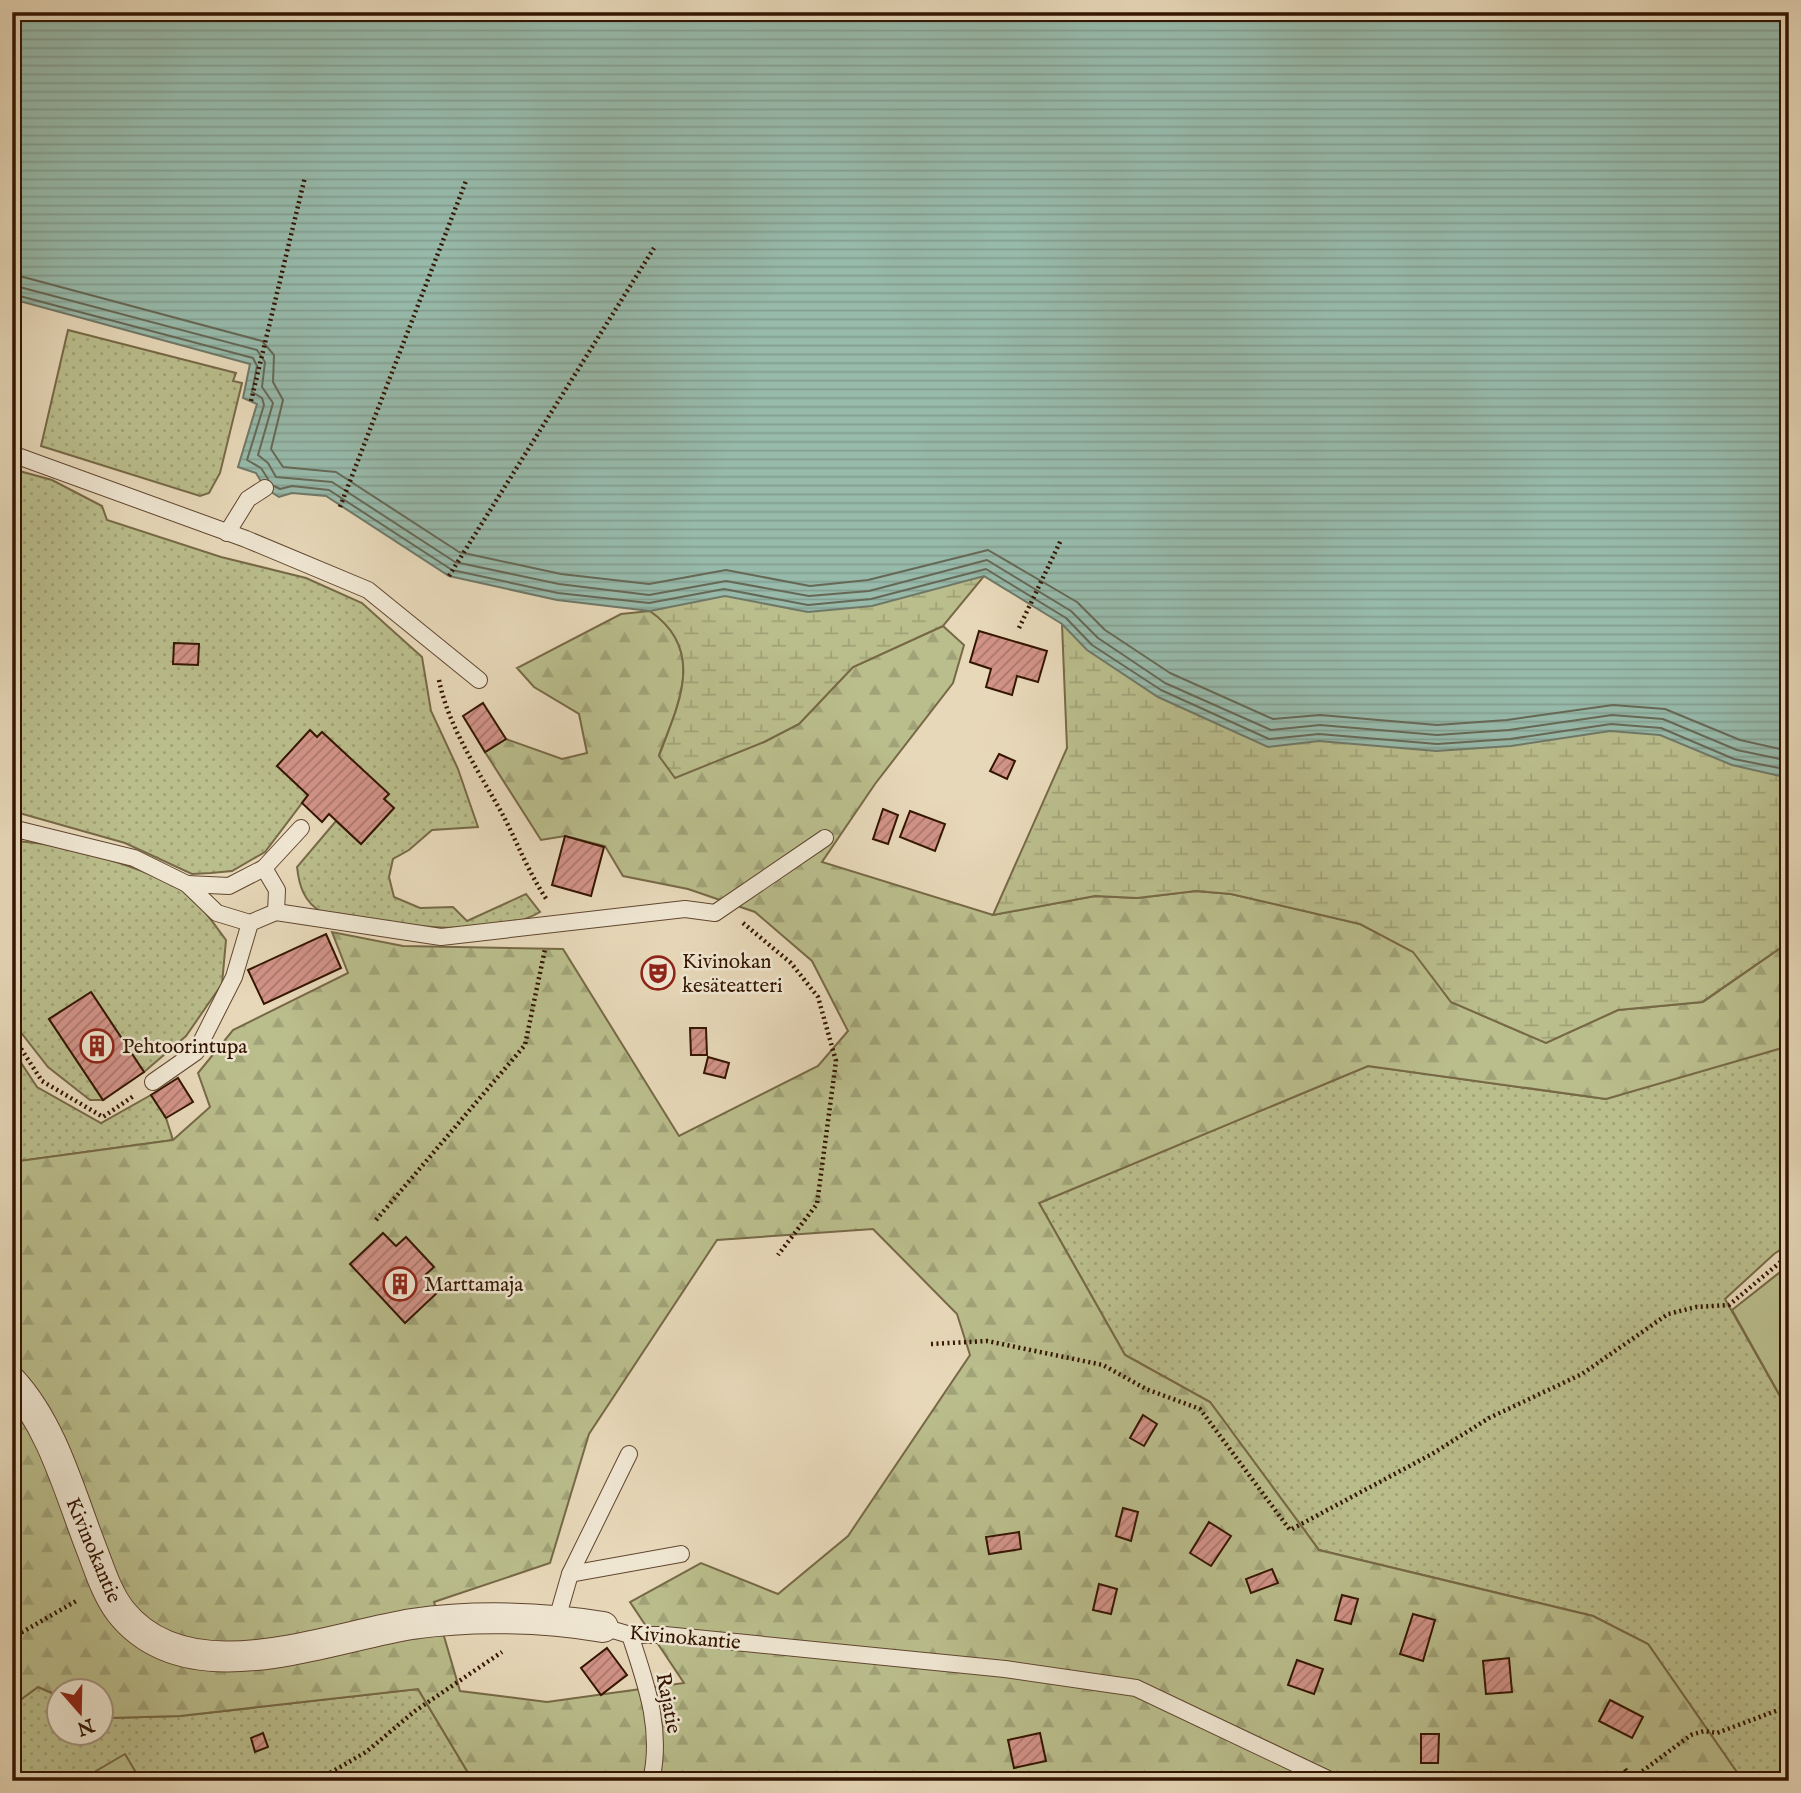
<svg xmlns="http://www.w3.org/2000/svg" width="1801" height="1793" font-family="'IM FELL English',serif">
	<defs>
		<pattern id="grass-dots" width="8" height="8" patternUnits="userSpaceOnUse" patternTransform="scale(1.75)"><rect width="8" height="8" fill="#babd8c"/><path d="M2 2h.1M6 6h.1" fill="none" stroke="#a0a277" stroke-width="1.8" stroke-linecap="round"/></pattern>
		<pattern id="forest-firs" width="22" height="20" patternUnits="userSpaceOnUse" patternTransform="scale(1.75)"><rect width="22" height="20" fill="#babd8c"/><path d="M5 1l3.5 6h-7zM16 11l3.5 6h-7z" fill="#a0a277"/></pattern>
		<pattern id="wetland-marsh" width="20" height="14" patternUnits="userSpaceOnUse" patternTransform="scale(1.75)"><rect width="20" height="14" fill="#babd8c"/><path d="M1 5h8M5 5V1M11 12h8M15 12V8" fill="none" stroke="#a0a277"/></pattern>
		<pattern id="water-rules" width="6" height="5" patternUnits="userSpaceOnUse" patternTransform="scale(1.75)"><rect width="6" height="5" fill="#97baab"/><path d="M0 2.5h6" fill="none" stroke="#839f91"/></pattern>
		<pattern id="building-hatch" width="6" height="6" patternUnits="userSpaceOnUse" patternTransform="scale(1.75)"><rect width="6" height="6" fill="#d29388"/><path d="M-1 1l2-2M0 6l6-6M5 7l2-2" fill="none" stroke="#ab776d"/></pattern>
	</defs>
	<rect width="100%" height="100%" fill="#e7d8b9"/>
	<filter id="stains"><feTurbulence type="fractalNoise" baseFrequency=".00286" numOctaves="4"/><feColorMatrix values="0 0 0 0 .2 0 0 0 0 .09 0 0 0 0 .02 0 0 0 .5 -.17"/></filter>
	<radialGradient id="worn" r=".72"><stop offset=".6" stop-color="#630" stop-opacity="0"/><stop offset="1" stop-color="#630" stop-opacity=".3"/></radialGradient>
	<g fill="url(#grass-dots)" stroke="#776946" stroke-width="2">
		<path d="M68 330 236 373 233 381 242 383 220 473 209 493 200 496 41 446Z"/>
		<path d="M12 469 52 480 102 506 107 520 221 557 306 578 362 603 422 657 431 711 458 769 478 827 432 830 409 850 393 859 389 877 394 897 420 908 453 907 467 921 526 894 540 912C495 939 398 925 348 917 340 915 329 915 322 912 304 903 299 885 297 867L336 821 361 844 394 808 384 799 388 795 310 731 277 766 308 795 265 852 232 871 211 873 192 874 125 843 12 811Z"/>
		<path d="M12 841C63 843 134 864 179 888 198 899 213 923 226 940L222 984 186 1036 144 1072 91 992 49 1019 103 1100H90L48 1067 12 1021Z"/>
		<path d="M1787 1045 1789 1244 1774 1254 1725 1299 1789 1412V1781H1743L1648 1644 1593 1616 1319 1550 1210 1402 1125 1355 1039 1203 1368 1066 1606 1099Z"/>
		<path d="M12 1049 37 1087 101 1123 151 1095 166 1118 173 1140 12 1162Z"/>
		<path d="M38 1687 59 1696 60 1734H102V1715L109 1718 180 1716 418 1689 473 1781H12V1706Z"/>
	</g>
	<path fill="url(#forest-firs)" stroke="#776946" stroke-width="2" fill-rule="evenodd" d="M650 611C706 650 679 703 659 755L675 777 764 742 799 724 853 667 943 626 964 645 953 683 875 784 822 862 993 915 1095 896 1137 898 1196 891 1231 894 1360 924 1413 951 1451 1002 1546 1043 1618 1010 1703 1002 1789 942V1046L1606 1099 1368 1066 1039 1203 1125 1355 1210 1402 1319 1550 1593 1616 1648 1644 1743 1781H473L418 1689 180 1716 109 1718 102 1715V1692H60L59 1696 38 1687 12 1706V1162L173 1140 210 1107 198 1073 233 1030 348 973 332 932 403 946 563 949 679 1136 818 1066 848 1031 812 961 755 912 688 889 623 876 605 846 565 836 541 840 485 752 506 739 562 759 587 753 579 714 534 687 517 668 621 614ZM873 1229 957 1314 970 1355 848 1536 778 1594 701 1563 630 1602 684 1683 547 1702 460 1691 434 1602 550 1563 589 1434 717 1240Z"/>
	<g fill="url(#wetland-marsh)" stroke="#776946" stroke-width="2">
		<path d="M1011 566 1007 590 984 576 943 626 853 667 799 724 764 742 675 778 659 756C679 703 706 650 650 611L678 575Z"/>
		<path d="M1062 624 1789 720V942L1702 1002 1618 1010 1546 1043 1451 1002 1413 952 1360 924 1231 894 1196 891 1137 898 1095 896 993 915 1067 748Z"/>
	</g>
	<g fill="#babd8c" stroke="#776946" stroke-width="2">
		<path d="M1789 1265V1412L1732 1310Z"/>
		<path d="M125 1754 141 1781H79Z"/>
	</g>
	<path fill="url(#water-rules)" stroke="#6f7867" stroke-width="2" d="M12 12H1789V778L1732 765 1660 735 1610 731 1511 746 1436 751 1319 741 1268 747 1158 697 1087 650 1062 624 984 576 872 606 808 612 725 596 650 611 557 600 449 576 326 496 292 493 279 497 265 488 256 473 238 467 257 404 243 398 250 364 12 299Z"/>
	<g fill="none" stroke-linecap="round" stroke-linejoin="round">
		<g stroke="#666856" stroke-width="2">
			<path d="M12 274 262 341 274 355 273 382 283 400 271 449 283 467 336 472 459 552 561 574 649 584 726 570 810 586 868 580 988 550 1077 602 1105 630 1170 673 1273 719 1320 715 1437 725 1507 720 1613 705 1665 709 1740 740 1789 751"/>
			<path d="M12 285 257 350 265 362 262 387 273 403 258 455 268 463 276 477 332 482 455 562 559 584 649 595 726 581 809 596 869 591 987 560 1071 611 1098 638 1165 683 1271 730 1320 725 1437 735 1509 730 1612 715 1663 719 1737 750 1789 761"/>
			<path d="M12 294 253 358 257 366 252 392 262 398 264 405 247 460 261 468 268 479"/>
			<path d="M274 486 280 489 292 486 329 490 452 570 558 593 649 603 724 589 808 605 871 599 986 569 1066 618 1092 645 1161 690 1269 739 1319 734 1437 744 1510 739 1611 724 1661 728 1734 759 1789 770"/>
		</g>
	</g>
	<g fill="url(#building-hatch)" stroke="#341501" stroke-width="2">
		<path d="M979 631 1047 651 1038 682 1017 676 1012 695 986 687 991 669 970 662Z"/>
		<path d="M174 643 199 644 198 665 173 664Z"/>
		<path d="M483 703 506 739 485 752 463 716Z"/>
		<path d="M310 730 317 737 322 732 389 794 384 799 394 808 361 844 329 814 322 822 302 803 308 795 277 766Z"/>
		<path d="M999 754 1015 761 1007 779 990 771Z"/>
		<path d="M883 809 898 815 888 844 873 839Z"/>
		<path d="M910 811 945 824 935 851 900 837Z"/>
		<path d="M565 836 604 847 591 896 552 885Z"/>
		<path d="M326 934 341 968 264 1004 248 970Z"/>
		<path d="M91 992 144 1072 103 1100 49 1019Z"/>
		<path d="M690 1028H706L707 1055H691Z"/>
		<path d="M708 1057 729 1063 725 1078 704 1073Z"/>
		<path d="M178 1078 193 1102 166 1118 151 1095Z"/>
		<path d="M383 1233 396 1246 406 1237 434 1267 424 1276 439 1291 405 1323 350 1264Z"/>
		<path d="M1143 1415 1157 1424 1144 1446 1130 1438Z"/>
		<path d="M1123 1508 1138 1512 1131 1541 1116 1536Z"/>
		<path d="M1209 1522 1231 1536 1211 1566 1190 1553Z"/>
		<path d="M1019 1532 1021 1549 989 1554 986 1537Z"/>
		<path d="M1272 1569 1278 1583 1251 1593 1246 1579Z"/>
		<path d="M1099 1584 1117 1589 1111 1614 1093 1610Z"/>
		<path d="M1342 1595 1358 1599 1351 1624 1335 1620Z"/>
		<path d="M1413 1614 1435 1620 1423 1661 1400 1654Z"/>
		<path d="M607 1648 627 1675 601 1695 581 1668Z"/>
		<path d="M1509 1658 1512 1692 1486 1694 1483 1661Z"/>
		<path d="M1297 1660 1323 1669 1314 1694 1288 1685Z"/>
		<path d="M1610 1700 1643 1717 1632 1738 1599 1721Z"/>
		<path d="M263 1733 268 1747 255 1752 251 1738Z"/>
		<path d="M1040 1733 1046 1761 1014 1768 1008 1740Z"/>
		<path d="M1421 1734H1439L1438 1763H1421Z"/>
	</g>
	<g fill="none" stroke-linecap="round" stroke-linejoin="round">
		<defs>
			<g id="service">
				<path d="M12 454 246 539 368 590 479 680"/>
				<path d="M227 533 248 499 265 488"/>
				<path d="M12 828 134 858 187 884 217 913 250 923 276 912 277 890 264 868 301 828"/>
				<path d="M187 884 229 886 264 868"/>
				<path d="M276 912 441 937 685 909 715 913 825 838"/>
				<path d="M153 1082 196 1052 234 977 250 923"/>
				<path d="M570 1574 681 1554"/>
				<path d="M557 1619 570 1574 629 1454"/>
				<path d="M603 1627 630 1635H665L1005 1669 1136 1688 1332 1781"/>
				<path d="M630 1635C646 1684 663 1729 651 1781"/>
			</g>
			<path id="minor" d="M12 1382C53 1427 70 1494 92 1550 100 1571 107 1594 121 1612 188 1696 325 1638 412 1624 473 1615 544 1617 603 1627"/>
		</defs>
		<use href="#service" stroke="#61462f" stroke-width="18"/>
		<use href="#minor" stroke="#61462f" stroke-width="32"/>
		<g stroke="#341501" stroke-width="4.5" stroke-dasharray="2 3.5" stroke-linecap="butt">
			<path d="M251 401 305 177"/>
			<path d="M340 507 466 181"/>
			<path d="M449 576 654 248"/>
			<path d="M1019 628 1061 540"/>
			<path d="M439 680C449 730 481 774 505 819 519 847 530 875 547 900"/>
			<path d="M743 923 791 963 818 997 836 1061 817 1204 778 1255"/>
			<path d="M12 1035 42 1081 103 1117 135 1095"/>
			<path d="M376 1220 525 1045 545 949"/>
			<path d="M931 1344 987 1341 1103 1365 1146 1389 1200 1409 1290 1530 1432 1454 1489 1418 1582 1374 1668 1314 1696 1307 1729 1305 1789 1255"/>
			<path d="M12 1638 78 1600"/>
			<path d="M1625 1769 1631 1778"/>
			<path d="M316 1781 366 1752 415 1711 502 1652"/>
			<path d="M1629 1781 1691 1735 1704 1731 1717 1733 1789 1706"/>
		</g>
		<use href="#service" stroke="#efe6d2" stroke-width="16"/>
		<use href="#minor" stroke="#efe6d2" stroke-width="30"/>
	</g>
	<defs>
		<symbol id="theatre-ring" viewBox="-11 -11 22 22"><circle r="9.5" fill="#efe6d2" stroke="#8f2418" stroke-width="1.5"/><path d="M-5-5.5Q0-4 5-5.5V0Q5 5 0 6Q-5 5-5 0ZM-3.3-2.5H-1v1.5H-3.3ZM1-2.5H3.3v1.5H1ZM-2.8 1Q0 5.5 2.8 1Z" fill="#8f2418"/></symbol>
		<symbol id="building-ring" viewBox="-11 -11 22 22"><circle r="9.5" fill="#efe6d2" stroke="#8f2418" stroke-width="1.5"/><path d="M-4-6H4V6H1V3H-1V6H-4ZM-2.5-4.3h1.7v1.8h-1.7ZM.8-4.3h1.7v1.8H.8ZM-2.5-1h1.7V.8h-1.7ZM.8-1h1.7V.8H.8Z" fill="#8f2418"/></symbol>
	</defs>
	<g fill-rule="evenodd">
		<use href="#theatre-ring" x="639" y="954" width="38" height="38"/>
		<use href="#building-ring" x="78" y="1027" width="38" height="38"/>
		<use href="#building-ring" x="381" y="1265" width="38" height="38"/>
	</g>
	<g text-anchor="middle" stroke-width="5" stroke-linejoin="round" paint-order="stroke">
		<g font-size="21" fill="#341501" stroke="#efe6d2" text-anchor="start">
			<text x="682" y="968">Kivinokan<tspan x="682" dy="24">kesäteatteri</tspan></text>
			<text x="122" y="1053">Pehtoorintupa</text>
			<text x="424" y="1291">Marttamaja</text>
		</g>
		<g font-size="21" fill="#341501" stroke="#efe6d2">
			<text transform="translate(94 1550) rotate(67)" y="7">Kivinokantie</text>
			<text transform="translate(685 1637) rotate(5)" y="7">Kivinokantie</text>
			<text transform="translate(669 1703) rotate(79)" y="7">Rajatie</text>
		</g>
	</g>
	<rect width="1801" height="1793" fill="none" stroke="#e7d8b9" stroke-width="42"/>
	<rect x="14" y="14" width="1773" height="1765" fill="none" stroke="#341501" stroke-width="3.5"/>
	<rect x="21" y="21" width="1759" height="1751" fill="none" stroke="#341501" stroke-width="2"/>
	<g transform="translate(80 1712) rotate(160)"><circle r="33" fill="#efe6d2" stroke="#a4927e" stroke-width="2"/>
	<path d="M0-5L12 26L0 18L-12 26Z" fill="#8f2418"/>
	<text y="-10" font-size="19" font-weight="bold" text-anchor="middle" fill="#341501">N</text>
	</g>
	<rect width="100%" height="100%" filter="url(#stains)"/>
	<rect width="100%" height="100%" fill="url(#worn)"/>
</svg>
